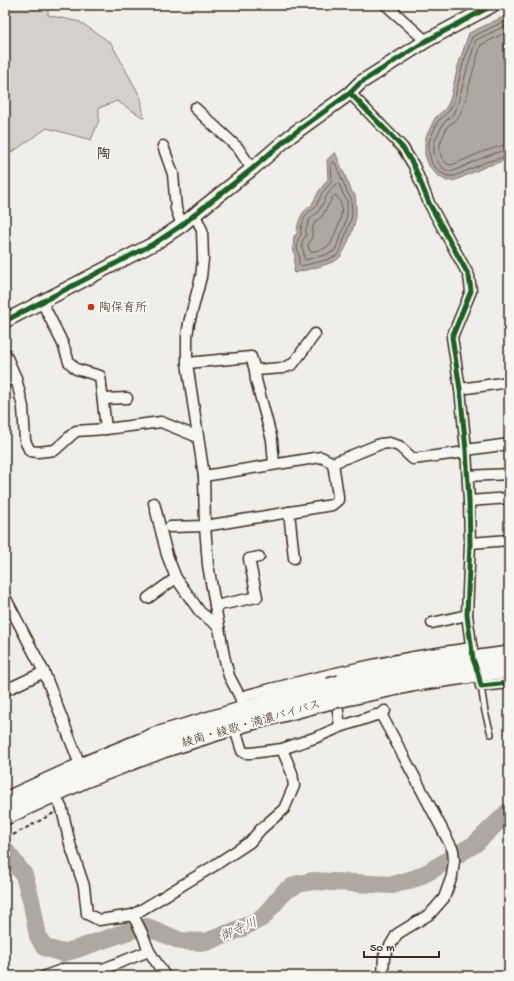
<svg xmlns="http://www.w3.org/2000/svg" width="514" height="981" font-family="'Gochi Hand','Klee One',sans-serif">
	<rect width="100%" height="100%" fill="#efeeea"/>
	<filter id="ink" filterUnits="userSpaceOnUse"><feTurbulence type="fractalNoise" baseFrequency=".025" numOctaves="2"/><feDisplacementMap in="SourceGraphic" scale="8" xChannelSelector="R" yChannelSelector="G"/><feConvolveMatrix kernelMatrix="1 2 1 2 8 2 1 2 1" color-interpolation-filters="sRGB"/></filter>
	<g filter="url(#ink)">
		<path fill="#d4d1cc" stroke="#887e75" d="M5 5H48V15L80 22 111 43 141 98 144 118 117 101 99 108V120L91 140 47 128 5 157Z"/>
		<g fill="#afa8a1" stroke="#81766d">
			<path d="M509 14V159L487 166 456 180 447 181 438 176 429 166 425 155V139L435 118 446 108 450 100 458 66 469 33Z"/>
			<path d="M335 152 352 192 355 195C356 201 356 208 356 214 356 223 345 254 338 259 330 265 305 270 294 273L295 256 293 248 294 236 297 234C297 223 301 211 311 206L319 191 328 179 327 160Z"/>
		</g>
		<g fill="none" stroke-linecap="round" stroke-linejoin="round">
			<g stroke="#695c52" stroke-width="1">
				<path d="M509 19 472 37 462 67 454 101 449 111 438 121 429 141V154L432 164 441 173 448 176H455L486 162 509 156"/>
				<path d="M509 24 476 40 467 69 458 103 453 114 443 124 434 142V153L437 161 444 169 448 171H454C469 164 494 151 509 150"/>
				<path d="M509 31 481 45 473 71 464 106 458 118 447 127 440 144V152L442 158 447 164 452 165 482 152 504 145 509 144"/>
				<path d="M332 162H334L335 163 348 194 351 198 352 215 349 225 340 251 336 256 327 260 300 266 299 265V255L297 248 298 239 301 235V228L305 216 310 211 315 208 322 193 332 181 331 163Z"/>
				<path d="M336 184H339L344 196 347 200V214L345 224 336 248 333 252 325 255 305 260 304 258V254L302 247V241L306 236V229L310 219 319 211 327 195Z"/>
				<path d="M336 195C338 198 340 201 341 204 344 217 335 233 330 245L323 249 311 252 308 247V245L312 237V230L315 222 323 215 332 198 334 196Z"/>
			</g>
			<path stroke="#afa8a1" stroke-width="18" d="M5 850 24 875 31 900 38 936 44 947 62 953 77 949 132 930 147 927 181 941 206 942 242 928 262 918 285 891 298 884 313 881 393 885 416 878 430 871 475 844 509 811"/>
			<defs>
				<path id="service" d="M481 686 485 712 491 734"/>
				<g id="minor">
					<path d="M386 5 426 41"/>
					<path d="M350 93 403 148 414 166 429 203 469 276 471 291 452 337 460 389 466 450 469 501 470 543 467 615 473 659 478 673 481 686 509 683"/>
					<path d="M195 108 238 148 252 169"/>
					<path d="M163 146 173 174 176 209 182 225"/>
					<path d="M195 215 202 230 203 259 201 277 189 323 187 336V363L204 476 205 526 208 565 224 656 229 676 240 697 245 715"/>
					<path d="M42 302 63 344 69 362 76 369 100 376 106 429"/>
					<path d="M5 353 16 378 23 407 25 441 30 451 38 452 55 450 76 431 106 429 161 422 198 437"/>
					<path d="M187 363 251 357 255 370 283 368 293 364 315 334"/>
					<path d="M255 370 256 380 272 440 274 464"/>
					<path d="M5 382 16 378"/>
					<path d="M460 389 509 382"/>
					<path d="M103 399 127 398"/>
					<path d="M466 450 509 444"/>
					<path d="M204 476 321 457 333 463 380 444 389 443 399 446 413 459 466 452"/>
					<path d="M468 476 509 474"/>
					<path d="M469 501 509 498"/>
					<path d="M154 503 167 555 176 578 200 612 219 627"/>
					<path d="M289 512 294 558"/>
					<path d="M170 527 205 526 332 505 338 500V496L333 463"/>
					<path d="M470 543 509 540"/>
					<path d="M5 597 44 672 82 770"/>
					<path d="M148 598 176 578"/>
					<path d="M215 606 257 597 249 559 259 557"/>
					<path d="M432 623 467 615"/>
					<path d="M5 689H8L44 672"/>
					<path d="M336 695 340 727"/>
					<path d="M240 697C316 677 393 658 472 648"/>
					<path d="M380 715 383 718C407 762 430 806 453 850L454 861 452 876 444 898 430 914 397 934 384 956 383 976"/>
					<path d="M234 726 242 751 245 753H251L282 749 317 737 340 727 376 715H380L385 711"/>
					<path d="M54 793 62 809 70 844 84 886 87 914 99 920 133 915"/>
					<path d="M45 976 64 969H103L149 951"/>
					<path d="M165 976 149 951 142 933 133 915 212 867 250 842 261 829 284 809 294 786 292 773 282 749"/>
				</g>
				<path id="tertiary" d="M5 321 155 243 182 225 205 206 252 169 289 137 350 93 360 83 426 41 493 5"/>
				<g id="trunk">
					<path d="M340 684 414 668 509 655"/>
					<path d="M342 698 416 682 478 673 509 669"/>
					<path d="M5 801 80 767 156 736 244 710 329 687"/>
					<path d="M5 816 85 779 163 749 248 722 331 700"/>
				</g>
			</defs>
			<use href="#service" stroke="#3b2a1e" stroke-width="8"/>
			<use href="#minor" stroke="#3b2a1e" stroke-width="13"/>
			<use href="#tertiary" stroke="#3b2a1e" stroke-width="16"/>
			<use href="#trunk" stroke="#3b2a1e" stroke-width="20"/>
			<path stroke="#3b2a1e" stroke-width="2" stroke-dasharray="4 3" stroke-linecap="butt" d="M13 835 54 813"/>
			<use href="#service" stroke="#f6f6f2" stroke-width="5"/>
			<use href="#minor" stroke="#f6f6f2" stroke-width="10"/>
			<use href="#tertiary" stroke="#f6f6f2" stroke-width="13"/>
			<use href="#trunk" stroke="#f6f6f2" stroke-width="17"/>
			<defs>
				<g id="trunk-bridge">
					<path d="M329 687 340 684"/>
					<path d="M331 700 342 698"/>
				</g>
			</defs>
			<use href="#trunk-bridge" stroke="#3b2a1e" stroke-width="20" stroke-linecap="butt"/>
			<use href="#trunk-bridge" stroke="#f6f6f2" stroke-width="17"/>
			<defs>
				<g id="cycleway">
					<path d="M350 93 403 148 414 166 429 203 469 276 471 291 452 337 460 389 466 450 469 501 470 543 467 615 473 659 478 673 481 686 509 683"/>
					<path d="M5 321 155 243 182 225 205 206 252 169 289 137 350 93 360 83 426 41 493 5"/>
				</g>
			</defs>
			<use href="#cycleway" stroke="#f6f6f2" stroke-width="8"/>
			<use href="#cycleway" stroke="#1b5e20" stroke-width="5"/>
		</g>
	</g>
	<circle fill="#c8321e" stroke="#f6f6f2" stroke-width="1.5" cx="91" cy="307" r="4"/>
	<g text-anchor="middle" stroke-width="4" stroke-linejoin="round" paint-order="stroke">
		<g font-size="12" fill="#3b2a1e" stroke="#f6f6f2" text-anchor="start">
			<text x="99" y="311">陶保育所</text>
		</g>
		<g font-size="12" fill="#3b2a1e" stroke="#f6f6f2">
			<text transform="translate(251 723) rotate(-16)" y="4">綾南・綾歌・満濃バイパス</text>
		</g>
		<g font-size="13" font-style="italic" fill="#64564c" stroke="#f6f6f2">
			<text transform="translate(238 928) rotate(-24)" y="5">御寺川</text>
		</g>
		<g font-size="14" font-weight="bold" fill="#3b2a1e" stroke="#f6f6f2">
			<text x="104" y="158">陶</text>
		</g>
	</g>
	<rect width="514" height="981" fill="none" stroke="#f6f6f2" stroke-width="20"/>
	<rect x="10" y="10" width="494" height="961" fill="none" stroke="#3b2a1e" stroke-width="1.5" filter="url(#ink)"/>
	<path d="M364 951v6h75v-6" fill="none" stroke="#3b2a1e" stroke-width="2"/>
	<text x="370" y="951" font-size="12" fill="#3b2a1e" stroke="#f6f6f2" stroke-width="3" paint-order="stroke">50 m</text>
</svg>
